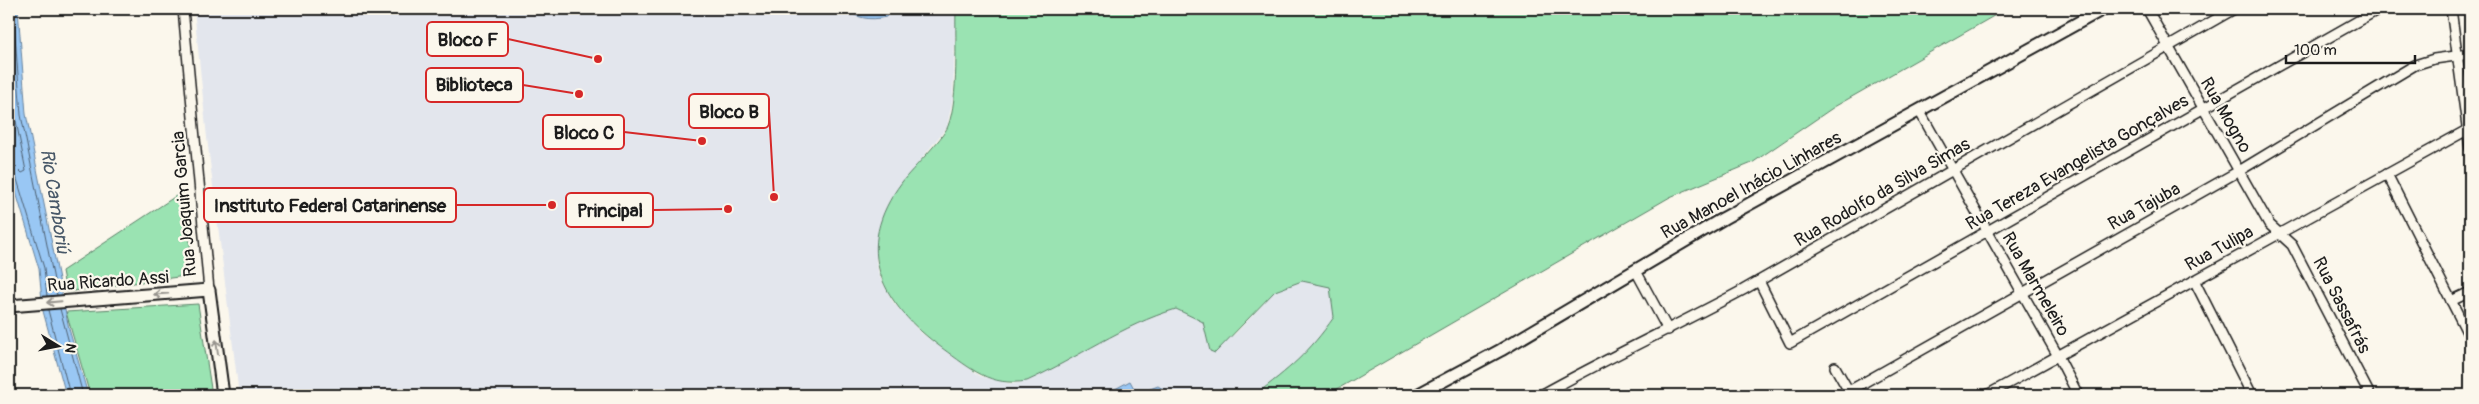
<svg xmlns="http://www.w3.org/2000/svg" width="2479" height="404" font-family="Pangolin,sans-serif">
	<rect width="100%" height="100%" fill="#fbf7ec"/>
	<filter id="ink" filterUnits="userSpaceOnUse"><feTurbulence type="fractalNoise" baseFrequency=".02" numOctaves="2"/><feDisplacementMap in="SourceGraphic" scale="10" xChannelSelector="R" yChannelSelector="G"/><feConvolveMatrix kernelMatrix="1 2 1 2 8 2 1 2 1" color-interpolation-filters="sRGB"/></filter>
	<g filter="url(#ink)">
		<path fill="#e3e6ed" d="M194 9H956L953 98 947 127 902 183 878 229 876 260 879 275 893 302 920 332 980 376 1012 384 1027 381 1120 330 1148 317 1176 309 1203 322 1210 351 1235 334 1275 291 1302 281 1331 287 1334 317 1316 343 1296 364 1255 395H239L207 138Z"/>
		<g fill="#9ae3b2" stroke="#5b8067">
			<path d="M956 9H2006L1834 107 1752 163 1670 197 1327 395H1255C1289 369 1309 353 1334 317L1330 287 1302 281 1275 291 1215 353 1210 351 1203 322 1176 309C1122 325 1078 358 1027 381 990 387 971 369 942 348 882 304 851 250 902 182 912 169 943 139 948 126 959 97 955 41 956 9Z"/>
			<path d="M185 190 193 275 66 292 62 271Z"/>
			<path d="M198 304 212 395H90L66 312Z"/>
		</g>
		<g fill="#99c7f4" stroke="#67839e">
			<path d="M9 9H18L26 114 69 329 88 395H66L43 311 39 269 9 169Z"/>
			<path d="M843 9H891L886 17C869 21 858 18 843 9Z"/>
			<path d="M1130 381 1137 394 1158 386 1168 392 1169 395H1104Z"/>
		</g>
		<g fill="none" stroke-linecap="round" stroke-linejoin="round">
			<g stroke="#4e6072" stroke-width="1">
				<path d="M13 9 21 115 57 295"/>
				<path d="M9 37 15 116 26 171 22 173 16 167 9 165"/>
				<path d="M9 171 16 176 44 268 47 296"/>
				<path d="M60 309 83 395"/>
				<path d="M48 310 70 395"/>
			</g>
			<defs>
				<g id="minor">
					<path d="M183 9 209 290"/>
					<path d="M2147 9 2269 224 2292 245 2370 395"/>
					<path d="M2451 9 2470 148"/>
					<path d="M1920 112 2058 356 2078 395"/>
					<path d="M2387 174 2470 338"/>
					<path d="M1636 271 1668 330"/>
					<path d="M2194 280 2252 395"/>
					<path d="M1759 281 1790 343 2379 9"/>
					<path d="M2451 301 2470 292"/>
					<path d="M1835 367 1851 395"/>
					<path d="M1849 391 2239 171 2415 65 2434 59 2470 54"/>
					<path d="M1541 395C1607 358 1676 326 1743 290L2234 9"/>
					<path d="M1987 395 2467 130"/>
				</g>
				<g id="major">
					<path d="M9 306 209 290 223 395"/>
					<path d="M1417 395 1501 350 1724 218 2103 9"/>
				</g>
			</defs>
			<use href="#minor" stroke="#1c1c1c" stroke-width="12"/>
			<use href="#major" stroke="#1c1c1c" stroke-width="15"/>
			<use href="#minor" stroke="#fbf7ec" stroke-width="9"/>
			<use href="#major" stroke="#fbf7ec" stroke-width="11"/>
		</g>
		<defs><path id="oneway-shaft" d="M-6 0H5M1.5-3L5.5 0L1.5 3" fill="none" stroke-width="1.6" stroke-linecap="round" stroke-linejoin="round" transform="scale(1.25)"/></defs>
		<g stroke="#97948e">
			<use href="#oneway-shaft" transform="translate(161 294) rotate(176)"/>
			<use href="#oneway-shaft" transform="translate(54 302) rotate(175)"/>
			<use href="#oneway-shaft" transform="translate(217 347) rotate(-98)"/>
		</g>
	</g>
	<g text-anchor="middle" stroke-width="4.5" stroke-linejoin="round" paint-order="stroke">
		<g font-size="18" fill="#1c1c1c" stroke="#fbf7ec">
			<text transform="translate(2226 115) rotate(60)" y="6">Rua Mogno</text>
			<text transform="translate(2077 162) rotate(-30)" y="6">Rua Tereza Evangelista Gonçalves</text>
			<text transform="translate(1751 185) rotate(-29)" y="6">Rua Manoel Inácio Linhares</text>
			<text transform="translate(1882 192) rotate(-30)" y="6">Rua Rodolfo da Silva Simas</text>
			<text transform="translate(184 204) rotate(-95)" y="6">Rua Joaquim Garcia</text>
			<text transform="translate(2144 206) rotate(-29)" y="6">Rua Tajuba</text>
			<text transform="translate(2219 248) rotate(-29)" y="6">Rua Tulipa</text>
			<text transform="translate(108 281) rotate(-4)" y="6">Rua Ricardo Assi</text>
			<text transform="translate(2036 284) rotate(60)" y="6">Rua Marmeleiro</text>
			<text transform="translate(2342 305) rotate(63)" y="6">Rua Sassafrás</text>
		</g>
		<g font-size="19" font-style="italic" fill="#485868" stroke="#fbf7ec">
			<text transform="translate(56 201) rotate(81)" y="7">Rio Camboriú</text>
		</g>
	</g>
	<path fill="none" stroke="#d62828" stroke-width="2" d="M598 59L508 39M579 94L523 85M774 197L769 111M702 141L624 132M552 205L456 205M728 209L653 210"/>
	<g fill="#d62828" stroke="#fbf7ec" stroke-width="2">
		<circle cx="598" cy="59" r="5"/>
		<circle cx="579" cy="94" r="5"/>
		<circle cx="774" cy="197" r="5"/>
		<circle cx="702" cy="141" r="5"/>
		<circle cx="552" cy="205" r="5"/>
		<circle cx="728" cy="209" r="5"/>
	</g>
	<g fill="#fbf7ec" stroke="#d62828" stroke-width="2">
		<rect x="427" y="22" width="81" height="34" rx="5"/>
		<rect x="426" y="68" width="97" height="34" rx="5"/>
		<rect x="689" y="94" width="80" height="34" rx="5"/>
		<rect x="543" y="115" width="81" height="34" rx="5"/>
		<rect x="204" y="188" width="252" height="34" rx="5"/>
		<rect x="566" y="193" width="87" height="34" rx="5"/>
	</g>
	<g font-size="19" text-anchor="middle" font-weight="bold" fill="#1c1c1c">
		<text x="468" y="46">Bloco F</text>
		<text x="474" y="91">Biblioteca</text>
		<text x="729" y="118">Bloco B</text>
		<text x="584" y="139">Bloco C</text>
		<text x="330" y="212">Instituto Federal Catarinense</text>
		<text x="610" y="217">Principal</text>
	</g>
	<rect width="2479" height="404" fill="none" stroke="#fbf7ec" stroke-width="30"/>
	<rect x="15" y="15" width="2449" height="374" fill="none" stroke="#1c1c1c" stroke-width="2" filter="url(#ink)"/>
	<g transform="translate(58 346) rotate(100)" stroke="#fbf7ec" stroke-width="4" paint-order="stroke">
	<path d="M0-4L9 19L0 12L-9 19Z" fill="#1c1c1c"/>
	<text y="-8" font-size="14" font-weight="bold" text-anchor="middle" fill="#1c1c1c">N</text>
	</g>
	<path d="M2286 55v8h129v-8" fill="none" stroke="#1c1c1c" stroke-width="2.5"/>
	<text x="2294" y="55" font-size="15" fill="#1c1c1c" stroke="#fbf7ec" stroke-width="4" paint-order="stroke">100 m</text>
</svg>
